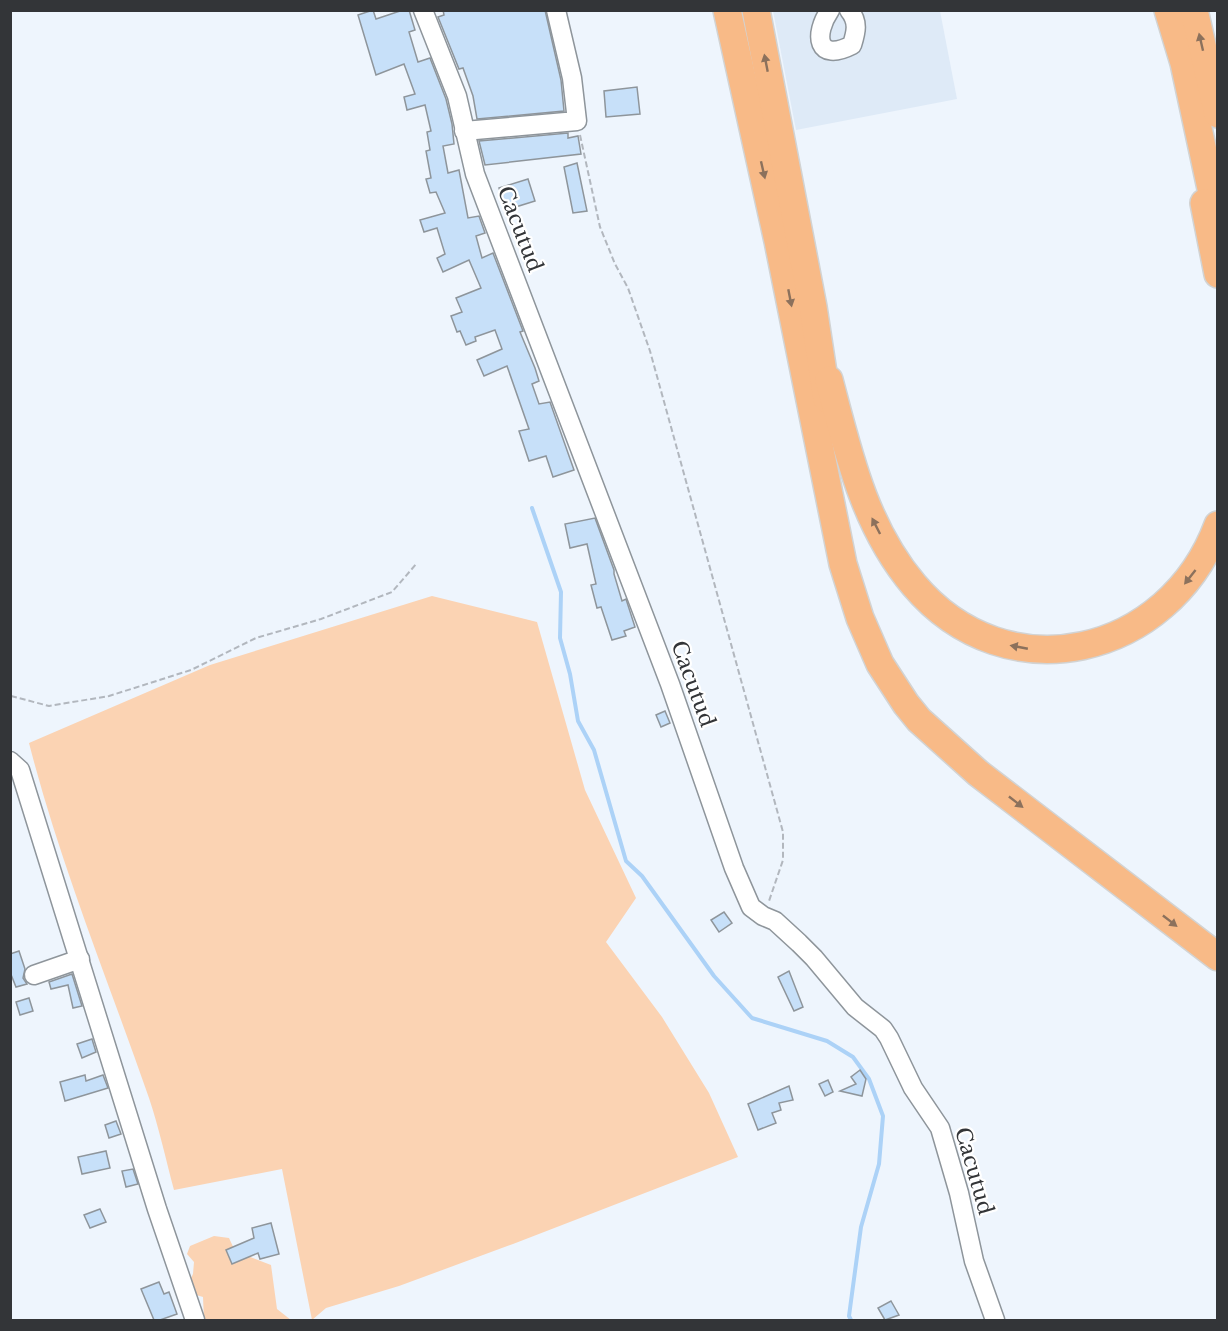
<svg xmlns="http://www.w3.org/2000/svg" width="1228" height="1331" font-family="'Libre Baskerville',serif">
	<rect width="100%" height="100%" fill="#eef5fd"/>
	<path fill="#deeaf7" d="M773 11H940L957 99 796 130Z"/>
	<g fill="#fbd3b3">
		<path d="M432 596 537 622 585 790 636 898 606 942 662 1017 709 1093 738 1157 513 1244 399 1286 326 1308 312 1320 282 1169 174 1190C166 1160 159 1128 149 1098 108 980 60 864 29 743L210 665Z"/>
		<path d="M214 1236 229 1238 235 1251 271 1265 277 1309 291 1320H204L203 1297 193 1294 187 1286 193 1274 194 1262 187 1254 190 1246Z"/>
	</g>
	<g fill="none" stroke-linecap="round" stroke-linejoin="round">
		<path stroke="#acd2f7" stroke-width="4" d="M532 508 561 592 560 638 570 674 578 721 594 750 626 861 642 876 714 976 752 1018 827 1041 853 1057 869 1079 883 1116 879 1164 861 1227 851 1301 849 1316 851 1320"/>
	</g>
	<g fill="#c7e0f9" stroke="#8e959b" stroke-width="1.5">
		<path d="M373 10 376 19 403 10H409L415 30 409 32 418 62 430 58 446 99 452 124 454 144 443 146 448 173 459 170 468 218 479 216 485 233 476 236 482 258 493 253 523 331 520 332 535 368 539 381 532 384 539 404 550 402 574 470 553 477 546 456 529 461 519 431 529 429 507 366 484 376 477 360 502 349 495 330 475 337 476 341 466 345 460 331 457 332 451 316 462 312 456 298 481 288 469 260 443 272 437 258 445 254 437 228 424 232 420 220 445 213 436 192 430 193 426 179 431 178 426 151 430 150 427 132 431 131 425 105 407 110 404 97 415 94 404 64 376 75 358 15Z"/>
		<path d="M443 10H545L561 80 564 111 477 119 473 96 463 68 459 69 438 17 444 15Z"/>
		<path d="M637 87 640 114 606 117 604 91Z"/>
		<path d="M568 133V138L578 136 581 154 485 165 479 141Z"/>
		<path d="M577 163 587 211 573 213 564 167Z"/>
		<path d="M528 179 535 201 506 210 499 188Z"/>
		<path d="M595 518 614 570V574L622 601 626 599 635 627 624 631 626 636 612 640 601 607 597 608 591 585 596 584 587 544 570 548 565 524Z"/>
		<path d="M665 711 670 723 661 727 656 715Z"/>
		<path d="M724 912 732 923 719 932 711 920Z"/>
		<path d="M19 951 25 969 23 978 27 984 16 987 10 972V954Z"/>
		<path d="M789 971 803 1007 794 1011 778 977Z"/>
		<path d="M72 974 82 1006 73 1008 68 985 51 989 49 982Z"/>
		<path d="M29 998 33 1011 20 1015 16 1002Z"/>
		<path d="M92 1039 96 1052 82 1058 77 1044Z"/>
		<path d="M860 1070 866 1079 862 1096 840 1091 856 1084 851 1077Z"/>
		<path d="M85 1075 86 1081 103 1075 108 1088 65 1101 60 1082Z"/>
		<path d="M828 1080 833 1092 825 1096 819 1084Z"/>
		<path d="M789 1086 793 1100 779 1103 781 1110 772 1113 776 1123 758 1130 748 1104Z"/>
		<path d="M116 1121 121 1134 109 1138 105 1125Z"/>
		<path d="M106 1151 110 1168 82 1174 78 1157Z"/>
		<path d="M133 1169 138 1184 126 1187 122 1171Z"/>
		<path d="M100 1209 106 1222 90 1228 84 1215Z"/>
		<path d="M271 1223 279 1254 260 1259 258 1253 232 1264 226 1250 254 1238 252 1228Z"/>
		<path d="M159 1282 164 1294 169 1292 177 1314 160 1320H154L141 1289Z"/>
		<path d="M891 1301 899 1315 885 1320 878 1308Z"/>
	</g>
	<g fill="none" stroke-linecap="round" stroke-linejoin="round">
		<defs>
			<g id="minor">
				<path d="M423 10 457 96 475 174 670 684 734 868 751 907 763 916 775 921 799 943 814 958 855 1007 883 1029 889 1038 913 1088 940 1128 959 1193 974 1261 995 1320"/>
				<path d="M830 10C813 35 817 63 852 45 856 32 859 22 849 10"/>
				<path d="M464 131 577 121 572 78 556 10"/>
				<path d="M10 761 20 770 157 1209 195 1320"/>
				<path d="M34 975 80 959"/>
			</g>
			<g id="highway">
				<path d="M727 10 778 241 843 564 860 618 880 664 906 704 919 720 978 773 1218 957"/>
				<path d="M756 10 813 307 827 399"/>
				<path d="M1168 10 1184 63 1218 221"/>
				<path d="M1194 10 1218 114"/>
				<path d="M1204 203 1218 274"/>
				<path d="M829 380C848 452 864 526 914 585 1007 695 1169 657 1218 525"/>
			</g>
		</defs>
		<use href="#minor" stroke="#8e959b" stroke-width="21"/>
		<use href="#highway" stroke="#d2d3d3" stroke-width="30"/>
		<g stroke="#b2b7be" stroke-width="2" stroke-dasharray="6 3" stroke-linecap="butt">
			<path d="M580 135 600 227 615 264 628 288 650 351 783 832V860L769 901"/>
			<path d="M11 696 49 706 109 696 191 670 256 638 321 619 392 592 417 563"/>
		</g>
		<use href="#minor" stroke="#fff" stroke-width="18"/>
		<use href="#highway" stroke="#f8ba87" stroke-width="27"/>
	</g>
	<defs><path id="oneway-solid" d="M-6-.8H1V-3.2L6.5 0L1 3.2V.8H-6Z" transform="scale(1.5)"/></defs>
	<g fill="#8c715c">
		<use href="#oneway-solid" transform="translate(1201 42) rotate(-103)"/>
		<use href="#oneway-solid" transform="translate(766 63) rotate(-101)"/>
		<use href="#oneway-solid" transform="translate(763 170) rotate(77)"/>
		<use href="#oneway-solid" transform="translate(790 298) rotate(79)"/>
		<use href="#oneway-solid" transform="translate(876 526) rotate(-117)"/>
		<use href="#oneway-solid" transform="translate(1190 577) rotate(128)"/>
		<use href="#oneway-solid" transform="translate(1019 647) rotate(-169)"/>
		<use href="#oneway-solid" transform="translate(1016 802) rotate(38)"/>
		<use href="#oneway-solid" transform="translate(1170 921) rotate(38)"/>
	</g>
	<g text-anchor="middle" stroke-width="4.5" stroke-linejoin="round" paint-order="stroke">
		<g font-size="21" fill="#333538" stroke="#fff">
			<text transform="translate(520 229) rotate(69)" y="7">Cacutud</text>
			<text transform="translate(693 684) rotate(70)" y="7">Cacutud</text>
			<text transform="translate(974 1171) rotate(74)" y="7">Cacutud</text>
		</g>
	</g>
	<rect width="1228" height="1331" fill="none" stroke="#333538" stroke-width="24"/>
</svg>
